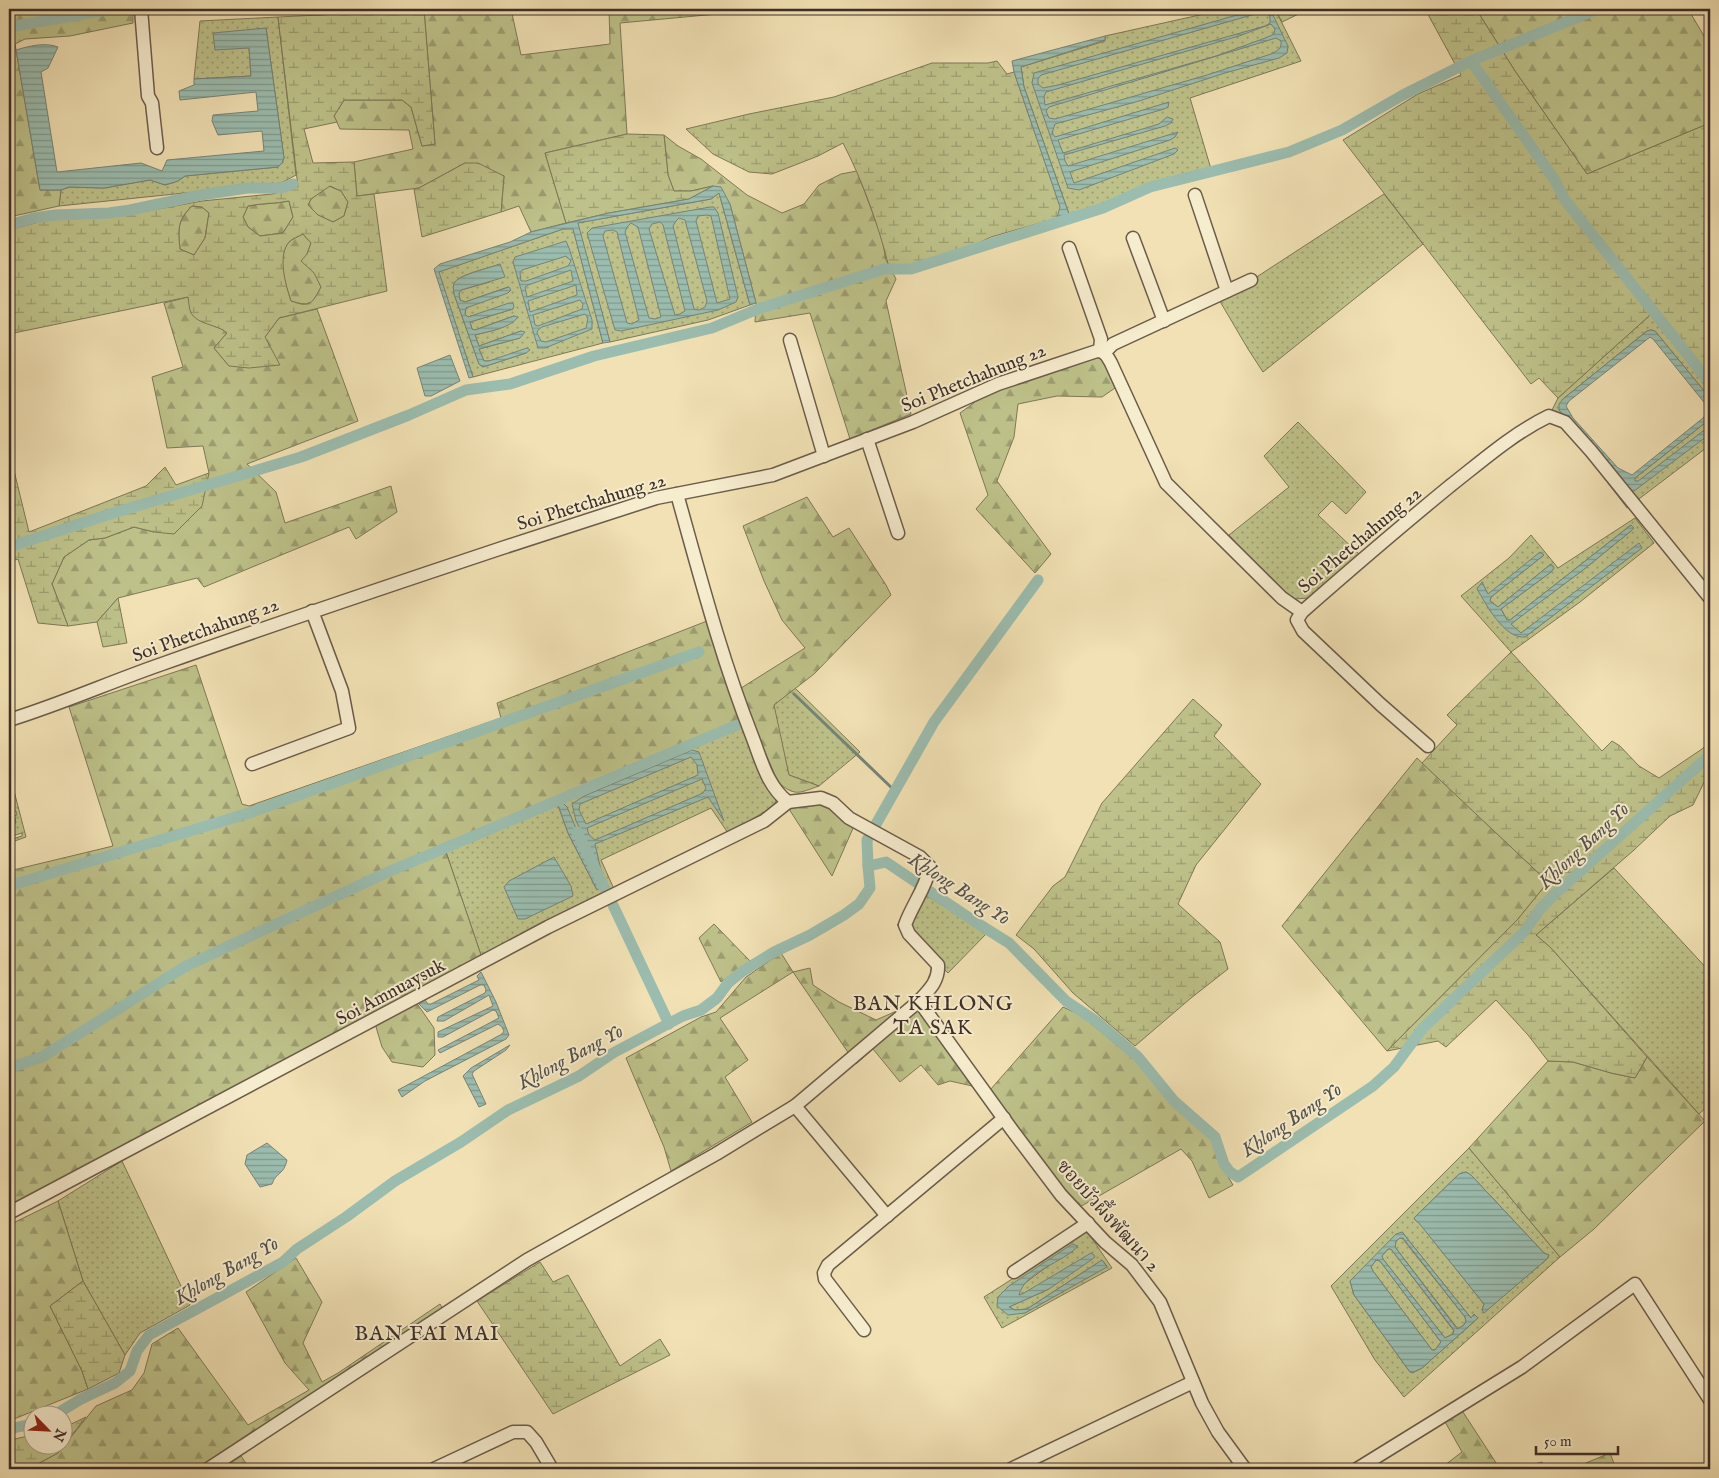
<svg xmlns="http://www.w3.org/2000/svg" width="1719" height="1478" font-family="'IM FELL English','Noto Serif Thai',serif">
	<defs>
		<pattern id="grass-dots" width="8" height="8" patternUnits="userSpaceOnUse" patternTransform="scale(1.25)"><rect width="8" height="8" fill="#bec28a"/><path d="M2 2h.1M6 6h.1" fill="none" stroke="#9c9e71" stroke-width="1.8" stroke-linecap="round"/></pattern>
		<pattern id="forest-firs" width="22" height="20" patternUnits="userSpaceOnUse" patternTransform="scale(1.25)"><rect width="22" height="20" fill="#bec28a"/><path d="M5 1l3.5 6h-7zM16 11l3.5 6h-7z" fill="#9c9e71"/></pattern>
		<pattern id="wetland-marsh" width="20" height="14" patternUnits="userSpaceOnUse" patternTransform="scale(1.25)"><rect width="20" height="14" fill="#bec28a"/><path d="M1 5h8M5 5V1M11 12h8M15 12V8" fill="none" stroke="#9c9e71"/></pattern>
		<pattern id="water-rules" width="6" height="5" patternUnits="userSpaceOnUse" patternTransform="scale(1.25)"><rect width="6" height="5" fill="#9bbdaf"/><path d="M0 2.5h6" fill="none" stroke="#809a8e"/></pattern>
	</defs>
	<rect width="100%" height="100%" fill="#f1e1b4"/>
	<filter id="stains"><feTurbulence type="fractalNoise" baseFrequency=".004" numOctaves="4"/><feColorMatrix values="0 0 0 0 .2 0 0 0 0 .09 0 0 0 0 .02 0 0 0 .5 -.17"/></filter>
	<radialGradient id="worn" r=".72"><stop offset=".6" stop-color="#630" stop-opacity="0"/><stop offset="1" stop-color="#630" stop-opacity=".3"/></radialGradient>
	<g fill="url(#grass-dots)" stroke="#7e7858" fill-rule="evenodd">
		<path d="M1223 9H1275L1301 61 1190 98 1211 169 1158 182 1108 203 1069 214 1024 87 1021 67 1105 41V36L1204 14Z"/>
		<path d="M278 17 296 175 281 183 59 206 61 190 69 187 104 188 150 180 165 185 178 181 185 176 278 167 282 163 284 158 266 28 249 48 251 76 194 79 200 21Z"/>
		<path d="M719 193 750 305 708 320 610 342 577 223 711 199Z"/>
		<path d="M1384 194 1423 244 1263 372 1248 349 1218 298 1249 282Z"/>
		<path d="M573 228 603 343 473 377 438 272 563 229ZM500 264 490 282 461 290 459 293 460 300 465 302 508 287 466 308 465 314 468 317 471 316 513 309 470 322 472 329 475 330 514 316 498 329 475 335 479 346 521 331 520 338 479 349 484 361H489L526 353 483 367 479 364 454 294C454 290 452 286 455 282 461 274 490 268 500 264Z"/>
		<path d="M1655 306 1710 376V398L1655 331 1651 330 1647 331 1563 399 1559 410 1629 491 1637 481 1634 482 1635 478 1710 419V445L1627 508 1552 410 1558 398 1649 316Z"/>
		<path d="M1298 422 1366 492 1346 514 1332 501 1318 515 1359 554 1310 598 1278 600 1249 558 1229 535 1289 487 1264 456Z"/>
		<path d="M1635 518 1654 543 1580 602 1511 652 1461 596 1509 558 1531 535 1558 568ZM1631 525 1634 528 1631 531 1583 570 1510 624 1521 633 1641 548 1525 637 1490 611 1482 583 1488 594 1544 555 1491 597 1490 601 1498 607 1551 564 1554 568 1551 572 1501 609 1507 620H1510Z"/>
		<path d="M795 688 860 752 819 786 789 775 770 708Z"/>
		<path d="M741 726 776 801 773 807 728 833 711 808 601 860 614 889 481 955 446 852 564 797ZM558 805 597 890 568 833Z"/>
		<path d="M9 781 13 787 26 837 9 843V840L22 836V833L9 837V825L16 823 15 818 9 820V818L17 815 16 811 9 813V810L14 808 12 803 9 804V792H10Z"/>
		<path d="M1614 868 1710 972V1104L1699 1114 1551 948 1536 935Z"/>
		<path d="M924 894 987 933 948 973 897 925Z"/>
		<path d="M1469 1148 1560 1257 1404 1397 1375 1360 1331 1286ZM1466 1172 1471 1175 1544 1253 1549 1255 1547 1259 1484 1312 1482 1310 1484 1304 1418 1221H1416L1414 1218 1459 1174ZM1402 1232 1471 1318H1478L1422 1368 1414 1372H1410L1354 1295 1350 1281Z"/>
		<path d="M122 1161 190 1305 140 1333 125 1355 83 1281 58 1201Z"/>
		<path d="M1087 1231 1112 1268 1002 1328 984 1297ZM1073 1251 1052 1263 1021 1286 1018 1295 1049 1289 1009 1307 1015 1310 1027 1309 1102 1260 1107 1266 1025 1313 997 1306 1009 1286Z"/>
		<path d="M1400 1238H1402L1465 1317 1466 1321 1464 1325 1458 1329 1395 1247 1396 1241Z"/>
		<path d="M1388 1249H1391L1454 1331 1453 1334 1445 1338 1383 1259 1382 1256Z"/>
		<path d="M1376 1260 1380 1261 1441 1342 1435 1350H1432L1373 1271 1371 1267Z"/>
		<path d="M241 1456 250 1469H221Z"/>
	</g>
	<g fill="url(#forest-firs)" stroke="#7e7858">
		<path d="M9 9H133V23L70 36 25 39 15 44 40 190H61L59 206 9 217Z"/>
		<path d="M447 9H511L521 55 610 44 609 9H727L728 13 620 23 627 134 545 153 566 223 531 232 519 206 501 212 504 176 465 163 419 188 357 196 354 162 413 149 409 130 340 129 334 116 344 100H402L411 107 422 146 435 144 424 10Z"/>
		<path d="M1476 9H1688L1710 46V123L1587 174 1515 71Z"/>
		<path d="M664 135 678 146 701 159 747 195 782 213 804 204 819 185 841 174 857 171 882 238 886 260 896 279 886 301 911 414 850 439 810 313 755 322 756 303 730 204 713 186 691 191H674L668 175Z"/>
		<path d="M329 186 341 191 348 202 344 216 333 222 318 215 308 205 311 199Z"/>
		<path d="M289 201 293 217 283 233 260 236 248 227 243 217 248 206C262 203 276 204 289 201Z"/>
		<path d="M192 206 202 207 209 213 205 238 194 255 180 249C178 229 177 221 192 206Z"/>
		<path d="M303 234 311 243 307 254 321 287C312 304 311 307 291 301 286 286 276 256 289 242 292 239 299 236 303 234Z"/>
		<path d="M188 297 201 321 222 329 227 333 214 348 229 366 265 337 279 318 317 309 358 421 247 464 276 492 285 523 391 486 397 512 356 539 349 527 204 587 197 578 118 598 97 622 68 626 52 584 64 557 89 540 105 538 134 527 154 532 209 473 203 446 167 448 152 377 183 367 164 303Z"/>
		<path d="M1101 355 1115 388 1102 397 1057 396 1018 404 1014 437 997 481 1051 554 1035 573 976 509 988 495 960 413 974 403 973 399Z"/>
		<path d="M807 497 833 537 849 528 886 585 891 595 814 674 774 705 789 775 819 786C799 793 795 797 778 782L738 690 805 648 782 620 764 581 743 526Z"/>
		<path d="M707 621 741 726 564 797 446 852 481 955 402 998 9 1208V871L113 846 69 707 196 665 242 804 249 806 501 718 497 703Z"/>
		<path d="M1417 758 1548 882 1518 919 1387 1051 1282 926Z"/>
		<path d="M817 804 831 808 854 826 832 876 789 809 801 805Z"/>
		<path d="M714 924 750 961 721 982 699 938Z"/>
		<path d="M781 953 793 972 810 968 813 985 839 1002 876 1020 899 1010 913 998 990 1090 1063 1007 1082 1016 1142 1066 1160 1090 1212 1139 1218 1160 1233 1185 1209 1198 1192 1161 1181 1149 1078 1208 1053 1179 990 1090 950 1081 938 1085 921 1065 900 1082 873 1049 856 1064 793 972 720 1018 748 1060 725 1077 752 1122 671 1171 664 1147 626 1058 701 1017 716 1012 746 977Z"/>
		<path d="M411 1004 418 1005 434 1028 435 1055 423 1067 392 1062 382 1047 376 1027 380 1020Z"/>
		<path d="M1647 1057 1705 1121 1594 1229 1560 1257 1469 1148 1548 1061 1573 1062 1611 1073 1635 1078Z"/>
		<path d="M58 1201 83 1281 50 1306 82 1371 88 1389 9 1421V1225Z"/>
		<path d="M296 1258 322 1302 303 1343 322 1382 338 1373 440 1304 447 1317 221 1469H28L58 1453 96 1406 132 1390 144 1373 152 1344 178 1328 248 1425 309 1390 285 1363 246 1292Z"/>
		<path d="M1461 1409 1500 1469H1442L1441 1468 1462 1452 1444 1420Z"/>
		<path d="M1610 1453 1616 1469H1578L1586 1463Z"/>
		<path d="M1542 1462 1548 1469H1516Z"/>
	</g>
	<g fill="url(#wetland-marsh)" stroke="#7e7858" fill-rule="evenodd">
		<path d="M1275 9H1309L1282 22Z"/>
		<path d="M1425 9H1476L1515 71 1587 174 1710 123V376L1655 306 1649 316 1558 398 1539 378 1531 384 1343 140 1418 94 1461 75Z"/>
		<path d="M424 10 435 144 422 146 411 107 402 100H344L334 116 337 122 304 129 313 163 354 162 357 196 374 194 387 291 279 318 265 337 280 365 249 368 229 366 214 348 227 333C217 324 198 325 191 313 189 309 189 302 188 297L9 334V230L46 220 125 215 202 201 272 194 298 187 278 17ZM330 186 341 191 348 202 344 216 333 222 318 215 308 205 311 199ZM289 201 293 217 283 233 260 236 248 227 243 217 248 206C262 203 275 204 289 201ZM192 206 202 207 209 213 205 238 194 255 180 249C178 230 177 220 192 206ZM303 234 311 243 307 254 301 261 314 273 321 287C312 304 310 308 291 301 286 286 277 256 289 242 292 239 299 236 303 234Z"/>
		<path d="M997 61 1007 74 1014 72 1061 208 1057 218 991 237 974 245 911 266 889 267C878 224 863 182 843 143L818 156 772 174 749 172 713 154 686 129 749 114 834 97 932 63H988Z"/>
		<path d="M627 134 664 135 668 175 674 191H691L713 186 689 199 609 213 566 223 545 153Z"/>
		<path d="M465 163H478L504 176 501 212 422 237 414 189 419 188Z"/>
		<path d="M9 450 29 532 146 486 165 467 176 485 209 473 202 506 174 534 154 532 134 527 105 538 89 540 64 557 52 584 68 626 38 623 18 559 9 562Z"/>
		<path d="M118 598 127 643 103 647 97 622Z"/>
		<path d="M1511 652 1602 751 1612 741 1620 746 1639 766 1659 778 1702 749 1710 741V770L1693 805 1670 816 1634 850 1536 935 1551 948 1647 1057 1635 1078 1611 1073 1573 1062 1548 1061 1528 1035 1496 1000 1446 1047 1438 1041 1387 1051 1518 919 1548 882 1422 763 1457 725 1447 715Z"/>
		<path d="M1193 699 1222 725 1214 736 1261 784 1196 865 1178 904 1220 942 1228 969 1191 998 1135 1046 1073 993 1034 949 1016 935 1053 886 1065 877 1102 803Z"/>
		<path d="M540 1262 553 1282 568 1275 620 1366 660 1339 670 1355 553 1414 477 1301Z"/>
		<path d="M83 1281 125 1355 119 1373 88 1389 82 1371 50 1306Z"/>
		<path d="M86 1417 58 1453 28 1469H9V1442L15 1439 32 1435V1446H62L63 1428Z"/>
	</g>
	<g fill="url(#water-rules)" stroke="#768479" fill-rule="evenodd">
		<path d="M1258 9H1270L1288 46 1287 53 1279 58 1225 73 1139 101 1055 124 1052 133 1055 137 1169 102 1168 107 1164 109 1058 140 1063 153 1159 124 1167 117 1173 119 1171 123 1165 126 1064 155 1065 161 1068 166 1178 132 1175 137 1170 140 1070 172 1074 183 1175 148 1178 150 1174 154 1079 190 1068 188 1032 83 1034 73ZM1266 11 1270 17V23L1265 26 1058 85 1043 88 1038 84V79L1041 75ZM1271 24 1275 29 1274 34 1268 37 1216 56 1045 105 1044 97 1046 92 1239 36ZM1276 38 1281 41C1282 49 1277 51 1271 54L1207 75 1055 119 1049 118 1046 111 1049 107Z"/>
		<path d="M266 28 284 158 282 163 278 167 185 176 178 181 165 185 150 180 104 188 69 187 61 190H40L16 50C29 46 45 42 58 47L48 68 41 72 57 172 141 163 162 171 167 160 264 151 262 131 218 135 212 121 213 115 258 111 256 92 180 100 179 91 194 85V79L251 76 249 48 215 50 213 33Z"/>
		<path d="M1105 36V40L1021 67 1024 87 1069 214 1057 218 1060 207 1014 72 1012 61Z"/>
		<path d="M713 186 721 187 730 204 756 303 750 305 719 193 711 199 578 223 610 342 603 343 573 229H563L439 272 473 377 469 378 434 269 440 264 510 242 531 232 609 213 689 199Z"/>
		<path d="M710 207H714L718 213 738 297 736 302 718 310 621 331 615 330 587 233 592 228ZM707 215 711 216 730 299 717 303 696 221 698 216ZM679 218 685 220 707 301 705 307 699 310 694 309 673 226 676 221ZM660 222 663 225 685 311 680 314 675 315 649 229 652 224ZM631 223 638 227 661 317 655 319 649 318 625 232 627 227ZM613 230 617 232 639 320 632 324 627 323 603 236 605 231Z"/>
		<path d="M566 241 569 248 592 320V329L545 348H538L513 262 515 257ZM566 256 571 261 568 266 526 281H521L520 273 522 270ZM571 270 573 281 527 297 525 287 528 285ZM576 285 577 295 530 312 528 301ZM580 300 583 304 582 309 538 326 535 325 533 315ZM585 314 588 318 586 328 546 342 541 341 537 333 538 330 542 327Z"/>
		<path d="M500 264 505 277 461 290 459 293 460 300 465 302 509 287 511 290 508 293 466 308 465 314 468 317 471 316 509 303H513L514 306 513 309 470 322 472 329 475 330 514 316 518 317C509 329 489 331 475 335L479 346 521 331 525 332 520 338 479 349 484 361H489L527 348 530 350 526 353 483 367 479 364 454 294C454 290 452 285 455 282 461 274 490 268 500 264Z"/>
		<path d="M1651 330 1655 331 1710 398V419L1635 478V481H1638L1703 431 1707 433 1706 437 1634 491H1629L1559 410V404L1563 399 1647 331ZM1650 337 1653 339 1707 406 1708 412 1703 418 1632 475 1618 468 1573 418 1566 406 1569 401Z"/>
		<path d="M450 355 460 381 431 396H425L417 368Z"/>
		<path d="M1631 525 1634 528 1631 531 1583 570 1511 624 1521 633 1639 543 1642 548 1525 637C1504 639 1486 604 1477 589L1482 582 1488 594 1540 552 1544 555 1491 597 1490 601 1498 607 1551 564 1554 568 1551 572 1501 609 1507 620H1510Z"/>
		<path d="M692 750 699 752 724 821 708 797 595 844 601 870 576 821 572 804 584 796ZM691 757 697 765 698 775 586 824 579 810 580 804ZM702 779 706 788 703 793 595 840 589 835 587 828Z"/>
		<path d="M562 802 567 807 601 887 597 890 568 833 558 805Z"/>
		<path d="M554 857 571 886 573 896 525 919H518L504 887 509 881Z"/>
		<path d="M481 972 496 1002 509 1035 506 1039 425 1081 402 1097 398 1090 502 1034 504 1031 502 1027 498 1024 440 1053 438 1050 499 1018 496 1011 493 1010 443 1037H438V1032L493 1006 489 995 444 1021H437L438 1017 485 993 486 990 484 985H480L427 1012 418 1003 425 1000 428 1004H431L479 980 477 976Z"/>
		<path d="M510 1045 506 1050 474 1071 472 1074 486 1104 479 1107 463 1076 471 1068Z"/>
		<path d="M267 1143 287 1160C284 1175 276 1172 272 1184L260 1187 245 1164 247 1155Z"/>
		<path d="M1466 1172 1471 1175 1544 1253 1549 1255 1547 1259 1484 1313 1482 1310 1484 1304 1418 1222 1416 1221 1414 1218 1459 1174Z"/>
		<path d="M1402 1232 1471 1318 1474 1314 1478 1318 1422 1368 1414 1372H1410L1354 1295 1350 1281 1396 1234ZM1400 1238H1403L1465 1317 1466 1321 1464 1325 1457 1329 1395 1247 1396 1241ZM1388 1249H1391L1454 1330 1453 1334 1445 1338 1383 1259 1382 1256ZM1376 1260 1380 1261 1441 1342 1435 1350H1432L1373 1271 1371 1267Z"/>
		<path d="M1072 1244 1078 1246C1063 1263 1025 1271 1019 1295L1024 1293 1091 1253 1095 1256 1094 1258 1049 1289 1009 1307 1015 1310 1027 1309 1102 1260 1107 1267 1025 1313 1008 1315 997 1306 998 1297 1009 1286Z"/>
	</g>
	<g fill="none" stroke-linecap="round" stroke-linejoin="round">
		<path stroke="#768479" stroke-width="3" d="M794 694 895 791"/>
		<g stroke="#9bbdaf" stroke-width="11">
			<path d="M9 27 112 9"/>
			<path d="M1471 61 1554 179 1565 200 1710 383"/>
			<path d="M9 225 34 218 55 215 109 213 130 210 201 195 247 188H281L293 184"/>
			<path d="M9 547 110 514 301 457 409 415 466 390 510 384 594 356 712 328 758 309 884 269H911L1103 208 1150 187 1289 152 1342 130 1403 95 1471 61 1598 9"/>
			<path d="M577 832 606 891"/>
			<path d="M868 866 867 840 934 722 1038 580"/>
			<path d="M9 886 249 813 699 652"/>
			<path d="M612 903 669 1024"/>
			<path d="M9 1068 42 1057 186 966 388 872 737 725"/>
			<path d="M53 1416 81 1399 115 1383 130 1371 137 1351 149 1335 283 1262 297 1249 346 1217 395 1181 461 1142 508 1110 579 1076 613 1053 683 1016 701 1010 717 998 728 983 743 971 774 952 810 935 844 915 859 904 870 888 868 866 886 862 977 923 1009 943 1066 1001 1096 1021 1138 1057 1174 1101 1215 1137 1224 1164 1230 1172 1238 1177 1373 1086 1394 1067 1423 1028 1524 932 1541 908 1555 894 1710 755"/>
			<path d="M9 1429 32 1424"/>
		</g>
		<defs>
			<g id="street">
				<path d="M141 9 148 96 152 103 157 148"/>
				<path d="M1195 195 1227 291"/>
				<path d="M1133 238 1164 321"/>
				<path d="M1069 248 1101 339 1100 351"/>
				<path d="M790 340 824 456"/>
				<path d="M1104 353 1113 344 1251 280"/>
				<path d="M867 439 898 533"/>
				<path d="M9 720C61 704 110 682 162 664 275 624 388 586 502 548L656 498 773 475 913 422 998 384 1097 351C1105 351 1107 356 1111 363L1166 483 1282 598 1302 612"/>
				<path d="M1428 746 1380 704 1303 631 1297 620 1302 612C1351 569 1400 527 1450 486 1482 461 1512 434 1549 416L1565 422 1591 451 1710 598"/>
				<path d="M252 764 349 728 342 691 312 611"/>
				<path d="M919 1001 1012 1130 1061 1195 1105 1242 1132 1265 1160 1302 1202 1403 1218 1432 1245 1469"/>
				<path d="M795 1106 887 1216"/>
				<path d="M9 1213 548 927 764 821 788 802"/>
				<path d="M1014 1272 1088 1223"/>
				<path d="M864 1330 825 1279 824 1273 828 1265 1004 1118"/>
				<path d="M208 1469 527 1260 716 1154 795 1106 919 1001C929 990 939 981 938 965L909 934 905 925C912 905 926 888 930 867L920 857 849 818 833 803 821 798 788 802C767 786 761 759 752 736 721 657 700 576 677 494"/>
				<path d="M434 1469 513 1432H527L536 1442 552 1469"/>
				<path d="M1011 1469 1193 1382"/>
				<path d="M1357 1469 1522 1367 1635 1284 1710 1400"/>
			</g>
		</defs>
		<use href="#street" stroke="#6b5c4a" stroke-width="15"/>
		<use href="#street" stroke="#f6ecce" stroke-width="12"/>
	</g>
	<g text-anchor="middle" stroke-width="4" stroke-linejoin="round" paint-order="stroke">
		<g font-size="19" fill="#3e2f27" stroke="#f6ecce">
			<text transform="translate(973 377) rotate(-22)" y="7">Soi Phetchahung 22</text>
			<text transform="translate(591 501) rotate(-17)" y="7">Soi Phetchahung 22</text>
			<text transform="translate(1359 539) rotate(-40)" y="7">Soi Phetchahung 22</text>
			<text transform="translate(205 629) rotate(-20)" y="7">Soi Phetchahung 22</text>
			<text transform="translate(390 991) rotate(-28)" y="7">Soi Amnuaysuk</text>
			<text transform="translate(1109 1215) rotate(48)" y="7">ซอยบัวผึ้งพัฒนา 2</text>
		</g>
		<g font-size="20" font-style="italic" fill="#555249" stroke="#f6ecce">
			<text transform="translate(1583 845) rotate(-43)" y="7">Khlong Bang Yo</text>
			<text transform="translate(960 888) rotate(33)" y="7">Khlong Bang Yo</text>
			<text transform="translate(570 1056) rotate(-28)" y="7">Khlong Bang Yo</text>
			<text transform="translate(1291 1119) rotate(-34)" y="7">Khlong Bang Yo</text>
			<text transform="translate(226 1270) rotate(-30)" y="7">Khlong Bang Yo</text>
		</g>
		<g font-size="21" letter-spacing="1" fill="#3e2f27" stroke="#f6ecce">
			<text x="933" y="1010">BAN KHLONG<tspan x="933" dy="24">TA SAK</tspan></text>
			<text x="427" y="1340">BAN FAI MAI</text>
		</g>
	</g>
	<rect width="1719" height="1478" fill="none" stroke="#f1e1b4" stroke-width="30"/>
	<rect x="10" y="10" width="1699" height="1458" fill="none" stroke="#3e2f27" stroke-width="2.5"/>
	<rect x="15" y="15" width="1689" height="1448" fill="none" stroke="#3e2f27"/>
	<g transform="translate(48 1430) rotate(114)"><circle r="24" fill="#f6ecce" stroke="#aca08b"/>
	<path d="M0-4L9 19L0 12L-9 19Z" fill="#8f2418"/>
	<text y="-8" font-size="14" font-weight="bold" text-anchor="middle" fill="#3e2f27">N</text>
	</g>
	<path d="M1536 1446v8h82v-8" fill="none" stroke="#3e2f27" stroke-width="2.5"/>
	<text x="1544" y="1446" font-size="15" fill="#3e2f27" stroke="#f6ecce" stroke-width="4" paint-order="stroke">50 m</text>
	<rect width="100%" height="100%" filter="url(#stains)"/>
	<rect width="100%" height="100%" fill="url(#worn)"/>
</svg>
